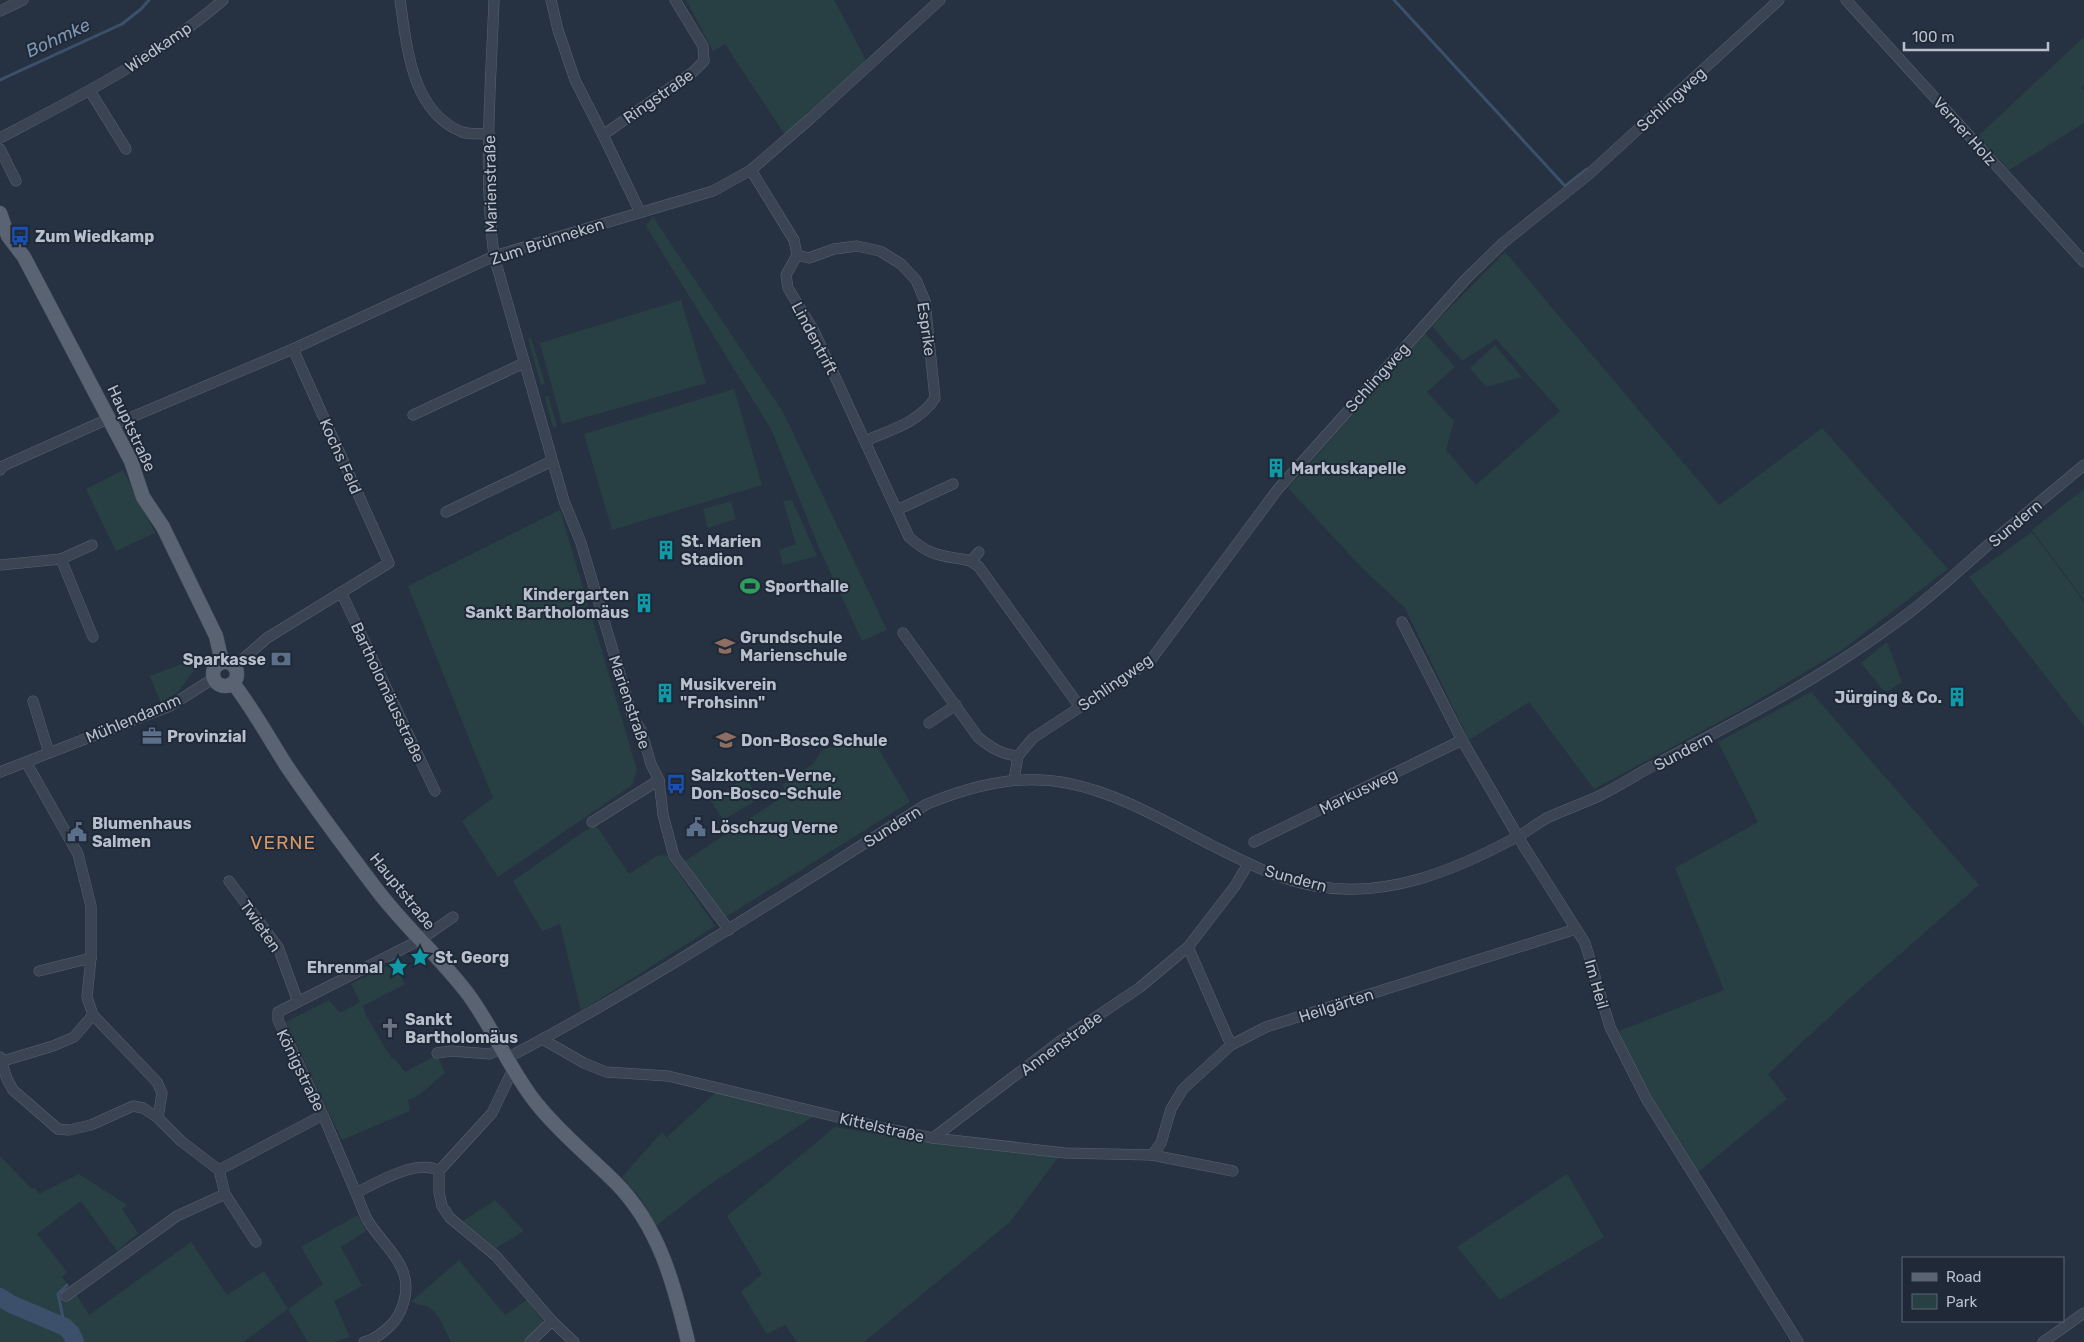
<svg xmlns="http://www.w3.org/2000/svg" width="2084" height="1342" font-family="Rubik,sans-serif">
	<rect width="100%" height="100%" fill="#263242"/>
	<g fill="#284043">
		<path d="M686 0H834L866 60 785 135 725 44 713 51Z"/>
		<path d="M2084 37V85L2082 87 2084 91V123L2009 170 1978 136Z"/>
		<path d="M653 217 783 412 887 630 862 641 820 550 771 429 646 226Z"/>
		<path d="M1505 252 1719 505 1822 428 1948 569 1842 650 1743 709 1594 789 1529 702 1469 740 1405 608 1362 568 1288 488 1425 333 1455 367 1427 392 1454 421 1446 450 1476 485 1560 411 1496 339 1462 361 1432 326Z"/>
		<path d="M681 300 706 383 562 424 540 343Z"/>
		<path d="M531 338 545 384 541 385 528 339Z"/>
		<path d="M1495 345 1522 377 1486 387 1470 368Z"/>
		<path d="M734 389 762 485 612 530 584 434Z"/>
		<path d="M548 396 557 426 553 427 545 397Z"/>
		<path d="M123 470 155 533 116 551 86 489Z"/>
		<path d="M2084 489V600L2032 530Z"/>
		<path d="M792 500 817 556 783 565 779 550 796 544 783 501Z"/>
		<path d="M731 501 736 519 708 528 703 509Z"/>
		<path d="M560 510 637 770 632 785 498 877 462 821 493 798 408 586Z"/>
		<path d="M2032 532 2084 602V726L1969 577Z"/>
		<path d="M1887 642 1902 682 1888 691 1883 690 1861 663Z"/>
		<path d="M208 654 209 657 192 673 179 691 161 703 150 676Z"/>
		<path d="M1811 692 1979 885 1851 997 1768 1074 1787 1099 1698 1172C1670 1126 1639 1081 1619 1031L1724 990 1675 868 1758 822 1718 742Z"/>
		<path d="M861 739 877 746 910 802 724 918 685 861 787 794 782 785 813 764 822 750Z"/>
		<path d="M746 778 759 799 723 820 710 799Z"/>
		<path d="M595 824 629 874 657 856 666 855 715 926 581 1011 560 924 542 931 513 881Z"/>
		<path d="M393 963 405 984 363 1006 366 1016 392 1059 394 1058 405 1072 437 1055 445 1073 419 1095 408 1100 410 1111 342 1140 286 1022 329 1000 340 1013 360 1002 351 984Z"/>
		<path d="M716 1092 814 1116 706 1187 656 1226 641 1199 622 1177 662 1132 676 1149 667 1137Z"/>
		<path d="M835 1127 936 1143 1060 1155 1010 1222 864 1342H797L785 1325 767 1334 741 1292 762 1274 727 1216Z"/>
		<path d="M0 1156 32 1189 35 1188 39 1194 79 1174 127 1205 122 1209 138 1233 117 1251 81 1201 37 1234 67 1272 62 1277 78 1297 89 1315 191 1242 227 1295 264 1271 288 1309 323 1284 301 1247 358 1215 366 1231 341 1247 362 1286 334 1301 350 1337 334 1342H308L288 1309 243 1342H78C72 1310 23 1304 0 1290Z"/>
		<path d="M1567 1174 1604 1237 1500 1300 1457 1247Z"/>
		<path d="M495 1200 524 1231 496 1248 463 1221Z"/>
		<path d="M459 1260 505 1315 527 1300 543 1321 542 1328 524 1342H451C446 1332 440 1315 430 1308 424 1304 417 1306 412 1301Z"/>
		<path d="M0 1307 60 1330 67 1342H0Z"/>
	</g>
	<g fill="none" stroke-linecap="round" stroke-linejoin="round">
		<g stroke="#3c506b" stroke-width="3">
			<path d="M1394 0 1565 186 1587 169"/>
			<path d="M0 80 122 24 141 9 149 0"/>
			<path d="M65 1327 58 1294 67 1285"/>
		</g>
		<path stroke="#3c506b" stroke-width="18" d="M0 1297 11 1304 65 1327 71 1333 75 1342"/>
		<defs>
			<g id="minor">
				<path d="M400 0C407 47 411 111 462 132 470 135 481 133 489 134"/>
				<path d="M494 0C491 85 483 172 494 256L564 501 581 543 633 718 641 730 651 764 659 780 663 815 674 856 729 930"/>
				<path d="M551 0 558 30 575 80 603 135"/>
				<path d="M1846 0 2084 262"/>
				<path d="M0 11 23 0"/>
				<path d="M90 91 126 149"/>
				<path d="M0 138C78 97 156 58 223 0"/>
				<path d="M0 149 16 181"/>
				<path d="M751 170 794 240 797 255 786 275 788 288 814 331 909 537C932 558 943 555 971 561L979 552"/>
				<path d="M640 212 603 135 693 72 704 61 703 46 675 0"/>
				<path d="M797 255 809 258 834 249 857 246 880 251 901 264 916 280 925 301 935 398C920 422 890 430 865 441"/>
				<path d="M413 415 524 363"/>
				<path d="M113 425 293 349 494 256 713 191 751 170 811 118 940 0"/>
				<path d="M0 470 3 466 110 418"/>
				<path d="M897 510 953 484"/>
				<path d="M446 512 552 461"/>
				<path d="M61 559 92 545"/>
				<path d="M971 561 979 567 1080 707"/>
				<path d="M0 565 61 559 93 637"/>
				<path d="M341 592 435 791"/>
				<path d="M1402 622 1462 740 1523 845 1585 943 1610 1027 1647 1100 1798 1342"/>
				<path d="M903 633 978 737C991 748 1001 754 1018 756"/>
				<path d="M235 666 267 638 389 563 293 349"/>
				<path d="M33 701 49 753"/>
				<path d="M929 723 956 705"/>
				<path d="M26 762 78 854 91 906V958L87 997 93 1015 157 1082 162 1093 158 1118 181 1141 219 1170 323 1115"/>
				<path d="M0 772 170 706 214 678"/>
				<path d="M1014 780 1018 756 1033 738 1150 661 1278 489 1466 279 1504 242 1588 175 1779 0"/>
				<path d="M592 822 659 780"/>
				<path d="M1254 842 1462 740"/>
				<path d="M229 881 278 947 298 1002"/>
				<path d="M39 971 91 958"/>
				<path d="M542 1039 584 1063 606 1072 668 1076 883 1128 933 1138 1065 1153 1152 1155 1233 1171"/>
				<path d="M1231 1045 1188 947 1235 886 1248 864"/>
				<path d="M437 1053 451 1051 490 1054 501 1048"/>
				<path d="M0 1057 7 1079 13 1090 58 1129 69 1130 91 1125 133 1106 143 1108 158 1118"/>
				<path d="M507 1058C652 982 788 891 927 804 1048 754 1103 788 1211 845 1245 862 1277 879 1315 886 1386 899 1453 871 1515 838 1527 832 1537 823 1549 817 1564 810 1581 804 1597 797 1619 786 1639 773 1660 762 1738 721 1816 681 1887 629 1923 604 1955 574 1988 545 2020 518 2052 492 2084 465"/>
				<path d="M3 1061 53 1046 74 1037 93 1015"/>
				<path d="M513 1069 492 1113 439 1171V1192L442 1206 450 1218 496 1256 552 1321 574 1342"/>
				<path d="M933 1138 1063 1039 1139 988 1188 947"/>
				<path d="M1152 1155 1161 1143 1171 1109 1183 1089 1231 1045 1266 1027 1576 929"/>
				<path d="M219 1170 225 1194 256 1242"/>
				<path d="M439 1171C418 1158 375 1183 356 1193L323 1115 278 1020V1012L420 940 453 917"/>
				<path d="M356 1193C360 1202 363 1212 368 1221 384 1247 414 1266 404 1301 401 1311 399 1316 392 1324 384 1332 375 1340 364 1342"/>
				<path d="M66 1296 177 1216 225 1194"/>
				<path d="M530 1342 552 1321"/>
				<path d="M2043 1342 2084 1313"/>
			</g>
			<g id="major">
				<path d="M0 213 8 236 24 257 131 461 143 497 163 527 216 636 222 662"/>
				<circle cx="225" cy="674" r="12"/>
				<path d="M233 683C253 709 269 738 286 765 315 808 346 849 377 890 405 927 440 957 468 994 494 1029 510 1071 537 1104 560 1133 589 1156 615 1182 659 1226 674 1284 688 1342"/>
			</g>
		</defs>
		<use href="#minor" stroke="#59626f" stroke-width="11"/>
		<use href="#major" stroke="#444d5b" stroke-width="15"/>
		<use href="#minor" stroke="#3b4452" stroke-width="10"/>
		<use href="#major" stroke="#596372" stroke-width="14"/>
	</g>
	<defs>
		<symbol id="bus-bare" viewBox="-9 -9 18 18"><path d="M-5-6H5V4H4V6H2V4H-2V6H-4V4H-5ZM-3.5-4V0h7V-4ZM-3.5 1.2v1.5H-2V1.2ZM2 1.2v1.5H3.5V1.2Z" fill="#1a4fb4" stroke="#1f2937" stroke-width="2.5" paint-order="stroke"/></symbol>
		<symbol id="building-bare" viewBox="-9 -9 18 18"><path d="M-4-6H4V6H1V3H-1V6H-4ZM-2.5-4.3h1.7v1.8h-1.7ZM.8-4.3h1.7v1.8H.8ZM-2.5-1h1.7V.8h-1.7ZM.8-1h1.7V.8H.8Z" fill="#0f9aa8" stroke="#1f2937" stroke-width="2.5" paint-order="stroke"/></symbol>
		<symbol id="stadium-bare" viewBox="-9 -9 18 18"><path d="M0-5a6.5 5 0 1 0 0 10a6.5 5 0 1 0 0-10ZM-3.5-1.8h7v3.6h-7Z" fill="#2e9e5b" stroke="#1f2937" stroke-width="2.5" paint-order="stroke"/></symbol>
		<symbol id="school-bare" viewBox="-9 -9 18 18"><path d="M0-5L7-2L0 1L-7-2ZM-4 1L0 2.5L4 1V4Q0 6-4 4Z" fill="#8d6e63" stroke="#1f2937" stroke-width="2.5" paint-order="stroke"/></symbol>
		<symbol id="bank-bare" viewBox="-9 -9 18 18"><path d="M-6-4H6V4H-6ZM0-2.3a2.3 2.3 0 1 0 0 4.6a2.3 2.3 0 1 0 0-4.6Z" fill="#5c6f8a" stroke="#1f2937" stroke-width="2.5" paint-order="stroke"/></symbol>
		<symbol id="office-bare" viewBox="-9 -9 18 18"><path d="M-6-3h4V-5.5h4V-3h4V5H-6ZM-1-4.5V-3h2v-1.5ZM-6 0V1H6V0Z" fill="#5c6f8a" stroke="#1f2937" stroke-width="2.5" paint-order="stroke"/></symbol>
		<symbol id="civic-bare" viewBox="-9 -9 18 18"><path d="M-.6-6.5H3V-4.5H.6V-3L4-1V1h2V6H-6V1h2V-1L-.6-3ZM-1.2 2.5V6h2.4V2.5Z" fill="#5c6f8a" stroke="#1f2937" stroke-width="2.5" paint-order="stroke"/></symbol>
		<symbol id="sight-bare" viewBox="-9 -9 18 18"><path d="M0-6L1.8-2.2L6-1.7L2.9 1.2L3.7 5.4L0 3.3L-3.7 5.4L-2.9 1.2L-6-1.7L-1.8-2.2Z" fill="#0f9aa8" stroke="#1f2937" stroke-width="2.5" paint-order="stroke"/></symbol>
		<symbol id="church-bare" viewBox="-9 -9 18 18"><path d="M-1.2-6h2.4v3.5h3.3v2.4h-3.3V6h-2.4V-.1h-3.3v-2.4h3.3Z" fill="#6b7280" stroke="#1f2937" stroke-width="2.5" paint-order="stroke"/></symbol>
	</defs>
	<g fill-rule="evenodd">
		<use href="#bus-bare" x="6" y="222" width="28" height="28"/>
		<use href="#building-bare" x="1262" y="454" width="28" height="28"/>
		<use href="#building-bare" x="652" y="536" width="28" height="28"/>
		<use href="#stadium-bare" x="736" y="572" width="28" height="28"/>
		<use href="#building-bare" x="630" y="589" width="28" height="28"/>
		<use href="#school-bare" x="711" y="632" width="28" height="28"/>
		<use href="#bank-bare" x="267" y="645" width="28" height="28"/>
		<use href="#building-bare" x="651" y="679" width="28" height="28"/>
		<use href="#building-bare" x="1943" y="683" width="28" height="28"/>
		<use href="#office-bare" x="138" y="722" width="28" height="28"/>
		<use href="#school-bare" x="712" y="726" width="28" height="28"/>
		<use href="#bus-bare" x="662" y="770" width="28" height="28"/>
		<use href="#civic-bare" x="682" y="813" width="28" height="28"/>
		<use href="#civic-bare" x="63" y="818" width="28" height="28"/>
		<use href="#sight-bare" x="406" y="943" width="28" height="28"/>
		<use href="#sight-bare" x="384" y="953" width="28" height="28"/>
		<use href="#church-bare" x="376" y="1014" width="28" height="28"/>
	</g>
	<g text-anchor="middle" stroke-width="4" stroke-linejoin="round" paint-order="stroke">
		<g font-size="16" fill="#b8bfcc" stroke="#1f2937">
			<text transform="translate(158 47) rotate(-34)" y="6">Wiedkamp</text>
			<text transform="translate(658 96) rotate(-35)" y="6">Ringstraße</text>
			<text transform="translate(1671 99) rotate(-42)" y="6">Schlingweg</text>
			<text transform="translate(1965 131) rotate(48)" y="6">Verner Holz</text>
			<text transform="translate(490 184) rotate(-91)" y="6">Marienstraße</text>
			<text transform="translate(547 241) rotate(-18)" y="6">Zum Brünneken</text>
			<text transform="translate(927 329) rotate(82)" y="6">Esprike</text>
			<text transform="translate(815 338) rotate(62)" y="6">Lindentrift</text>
			<text transform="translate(1377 377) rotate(-48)" y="6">Schlingweg</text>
			<text transform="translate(132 428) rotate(65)" y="6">Hauptstraße</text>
			<text transform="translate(341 456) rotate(66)" y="6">Kochs Feld</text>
			<text transform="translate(2015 523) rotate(-40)" y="6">Sundern</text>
			<text transform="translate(1115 682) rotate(-35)" y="6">Schlingweg</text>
			<text transform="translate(388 692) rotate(65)" y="6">Bartholomäusstraße</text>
			<text transform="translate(630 702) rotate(71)" y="6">Marienstraße</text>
			<text transform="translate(133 718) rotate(-23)" y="6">Mühlendamm</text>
			<text transform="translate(1683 751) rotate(-28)" y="6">Sundern</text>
			<text transform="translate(1358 791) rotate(-26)" y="6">Markusweg</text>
			<text transform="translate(892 826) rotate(-32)" y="6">Sundern</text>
			<text transform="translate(1296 878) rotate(15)" y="6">Sundern</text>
			<text transform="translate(403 891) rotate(51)" y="6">Hauptstraße</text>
			<text transform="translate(261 926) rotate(55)" y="6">Twieten</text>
			<text transform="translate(1597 984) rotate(74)" y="6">Im Heil</text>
			<text transform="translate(1336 1005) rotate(-18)" y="6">Heilgärten</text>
			<text transform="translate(1061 1043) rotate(-36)" y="6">Annenstraße</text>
			<text transform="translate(301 1070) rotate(64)" y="6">Königstraße</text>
			<text transform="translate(882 1127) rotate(13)" y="6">Kittelstraße</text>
		</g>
		<g font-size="16" font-weight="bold" fill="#b8bfcc" stroke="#1f2937" text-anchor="start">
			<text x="35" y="242">Zum Wiedkamp</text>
			<text x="1291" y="474">Markuskapelle</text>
			<text x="681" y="547">St. Marien<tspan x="681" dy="18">Stadion</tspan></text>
			<text x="765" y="592">Sporthalle</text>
			<text x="629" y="600" text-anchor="end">Kindergarten<tspan x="629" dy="18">Sankt Bartholomäus</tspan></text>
			<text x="740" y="643">Grundschule<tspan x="740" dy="18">Marienschule</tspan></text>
			<text x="266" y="665" text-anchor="end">Sparkasse</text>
			<text x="680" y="690">Musikverein<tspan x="680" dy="18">"Frohsinn"</tspan></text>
			<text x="1942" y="703" text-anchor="end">Jürging &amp; Co.</text>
			<text x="167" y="742">Provinzial</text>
			<text x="741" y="746">Don-Bosco Schule</text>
			<text x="691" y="781">Salzkotten-Verne,<tspan x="691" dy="18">Don-Bosco-Schule</tspan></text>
			<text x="92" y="829">Blumenhaus<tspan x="92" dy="18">Salmen</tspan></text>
			<text x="711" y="833">Löschzug Verne</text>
			<text x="435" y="963">St. Georg</text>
			<text x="383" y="973" text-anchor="end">Ehrenmal</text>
			<text x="405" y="1025">Sankt<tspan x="405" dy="18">Bartholomäus</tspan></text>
		</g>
		<g font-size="18" font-style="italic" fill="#7f96b3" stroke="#1f2937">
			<text transform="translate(58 38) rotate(-25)" y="6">Bohmke</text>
		</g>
		<g font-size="19" letter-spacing="1" fill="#d79867" stroke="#1f2937">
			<text x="283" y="849">VERNE</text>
		</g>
	</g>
	<rect x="1902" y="1257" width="162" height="65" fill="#1f2937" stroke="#5c6573"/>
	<rect x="1912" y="1273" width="25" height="8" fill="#596372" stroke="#5c6573"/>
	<text x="1946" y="1282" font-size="15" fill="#b8bfcc">Road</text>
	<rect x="1912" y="1294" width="25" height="15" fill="#284043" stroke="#5c6573"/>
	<text x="1946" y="1307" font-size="15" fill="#b8bfcc">Park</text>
	<path d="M1904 42v8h144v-8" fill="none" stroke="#b8bfcc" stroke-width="2.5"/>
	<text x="1912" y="42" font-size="15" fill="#b8bfcc" stroke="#1f2937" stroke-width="4" paint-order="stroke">100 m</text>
</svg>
